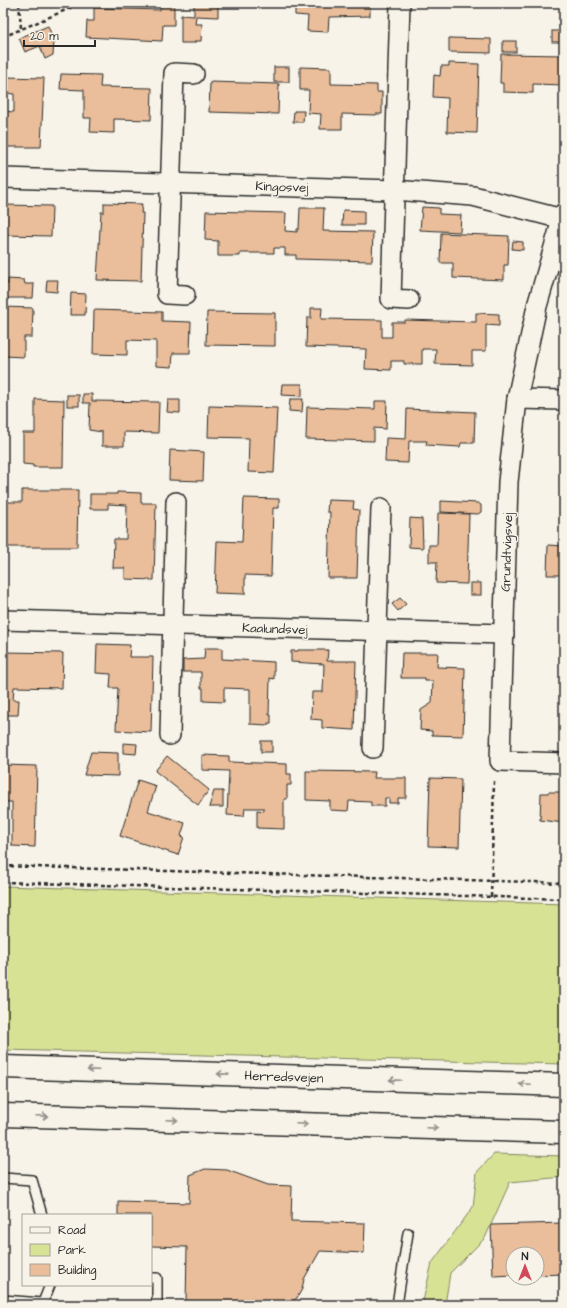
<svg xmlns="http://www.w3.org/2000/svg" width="567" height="1308" font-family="'Architects Daughter',sans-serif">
	<rect width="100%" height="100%" fill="#f7f3e8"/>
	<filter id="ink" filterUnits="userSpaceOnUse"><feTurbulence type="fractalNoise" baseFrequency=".025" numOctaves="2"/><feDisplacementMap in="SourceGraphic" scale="8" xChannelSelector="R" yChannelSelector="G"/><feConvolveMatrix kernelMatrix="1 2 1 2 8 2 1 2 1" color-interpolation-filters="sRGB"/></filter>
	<g filter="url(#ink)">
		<g fill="#d7e295" stroke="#818660">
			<path d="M3 886 564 904V1064L3 1050Z"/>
			<path d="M494 1154 564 1156V1177L510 1182 485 1238 450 1273 445 1305H422L432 1263 473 1207 477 1172Z"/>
		</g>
		<g fill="#eabe9a" stroke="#2b2b2b">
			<path d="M160 3H174V25H163L162 41 86 37 87 21H94V8L160 10Z"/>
			<path d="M253 3V6L218 4V17L196 16 195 24H202L201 41H195V43H181V15L194 16V4L185 3Z"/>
			<path d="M295 3H370V16L329 17 328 32 307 31 308 16 295 15Z"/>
			<path d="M48 26 54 41 53 55 45 59 40 46 25 52 19 38Z"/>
			<rect x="552" y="31" width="12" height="11"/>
			<path d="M449 38 491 39V53L449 52Z"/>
			<rect x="503" y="41" width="13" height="11"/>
			<path d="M501 54 564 55V85L533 84V93L503 92V83H500Z"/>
			<path d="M449 63 479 64 477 133 447 132 448 98 433 97 434 75 440 76 441 66H449Z"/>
			<rect x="274" y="67" width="15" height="15"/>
			<path d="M300 67 331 68V84L377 85V92H382V114H376V115L342 114V129H320L321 114 308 113 309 90H300Z"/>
			<path d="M61 74 101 75 100 87 152 88 151 120 114 119V133L90 132 91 118H84V90L60 89Z"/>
			<path d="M5 77 44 78 41 147H3V111L14 112V94L4 93Z"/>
			<path d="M210 82 279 84 278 114 209 112Z"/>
			<path d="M294 111H304L303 122H293Z"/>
			<path d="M104 203 142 204 141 213H143L141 281 97 280 101 212H104Z"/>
			<path d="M3 205 52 206 51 236 3 235Z"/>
			<path d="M422 207 439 208V214L461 215 460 232 420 230Z"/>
			<path d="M300 208H324L323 231 373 232 372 261 296 259V255H285V248H274V253H240V256H218V241L205 240 206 211 286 213 285 231 297 232V229H299Z"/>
			<path d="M343 210 364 211V225H342Z"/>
			<path d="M441 233 509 236 508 265H504V280L453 278V263H440Z"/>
			<path d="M513 241 523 242V250L512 249Z"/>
			<path d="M8 279 24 280 25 284H34L33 298H3V284H8Z"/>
			<path d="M47 280H58L57 292 46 291Z"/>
			<path d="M71 293 86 294 85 315H70Z"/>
			<path d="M3 307 33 308 32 337H24V357L3 356Z"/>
			<path d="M311 308H322L321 319 382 320V337H392V322H405V320L476 322V313L499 314V326L486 325V351H472V365L435 364 436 349H422V364H404V361H391V370L365 369 366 349 306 347 307 318H311Z"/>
			<path d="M94 310 162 312V321L191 322 190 353H173L172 367 156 366V341L127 340V355L93 354Z"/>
			<path d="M207 312 275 313V346L206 345Z"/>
			<path d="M282 384H302V396L281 395Z"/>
			<path d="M83 394H92V401L159 402 158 433 124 432V446H102V432L89 430 90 403H83Z"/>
			<rect x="67" y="395" width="12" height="11"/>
			<path d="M35 399 64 400 63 467H33V465L23 464V433H35Z"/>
			<path d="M290 399H303L302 412 289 411Z"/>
			<path d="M168 400H180V413L167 412Z"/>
			<path d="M375 401H387L386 429 374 428V441L306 439 307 407 375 409Z"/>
			<path d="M209 406 277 408 274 473 248 472 249 438 208 437Z"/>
			<path d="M407 409 475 412 474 443H461L460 447 426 445 427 441H409L408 463 385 462 386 438 406 439Z"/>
			<path d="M170 450 204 452 203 481 169 480Z"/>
			<path d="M22 490H78L77 547H3V502H22Z"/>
			<path d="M117 492 141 493V503H156L154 580 125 579V568H113L114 539H126L127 505 108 504V509H90V494H117Z"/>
			<path d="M244 498 279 499V508H273L271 576 245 575V594L215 593 217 541 242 542Z"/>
			<path d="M328 500 354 501 353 509 359 510 357 578H328L330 512H327Z"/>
			<path d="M441 501 478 503 481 505V512L478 514 441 512Z"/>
			<path d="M438 513 469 514 467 584 436 583 437 562H429V545H437Z"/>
			<path d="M410 518 422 519 423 548 409 547Z"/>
			<path d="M548 545 564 546V575H547Z"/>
			<rect x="470" y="583" width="11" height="12"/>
			<path d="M400 598 406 604 398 611 392 604Z"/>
			<path d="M97 644 130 645 129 657H153L151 732 116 730 118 688H110L111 674 96 673Z"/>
			<path d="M205 648H222V659L274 662V679L270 678 269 715H271V723H268V725L250 724V689L224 688V702L203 701V688H201V672H183V660L204 659Z"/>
			<path d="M298 650H328L327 661H356L354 730 322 728V720L311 719 312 692H323L324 664 291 662V651H298Z"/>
			<path d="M3 652 63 653 62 688 14 687 13 700H19L18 715H3Z"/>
			<path d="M402 653H438L437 667 465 668 463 736 432 735V731L420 730 421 710 432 703 433 681H425V678H401Z"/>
			<rect x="261" y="741" width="11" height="11"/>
			<path d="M123 743 137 744 136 754 123 753Z"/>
			<path d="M91 752 118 753V776L84 775Z"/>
			<path d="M202 755 229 756V762L287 764V774H291V785H287V799H284V829L257 828V810L264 811V808H245L244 816 227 815 229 771 202 770Z"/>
			<path d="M167 756 209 790 198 805 155 771Z"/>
			<path d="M3 765 37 766 35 847 12 846V802H3Z"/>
			<path d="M306 771 375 772 374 778H406V798H398V803H389V798H385V806H371V802L349 801 348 811 330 810V801L306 800Z"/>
			<path d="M430 778 461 779 459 847 428 846Z"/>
			<path d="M138 780 156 786 148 811 185 823 181 836 184 837 178 855 120 836Z"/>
			<path d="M214 791H223V807H209Z"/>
			<path d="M548 792H564V823L540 820 541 793H548Z"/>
			<path d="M205 1169 227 1170 268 1185 292 1186 291 1221 365 1223 364 1253 320 1251 304 1279 302 1289 297 1298 289 1303V1305H186L187 1247 151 1246V1215H118V1201L189 1203 190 1175Z"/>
			<path d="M564 1223V1274L537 1275V1254H513V1275L493 1276 491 1225Z"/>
		</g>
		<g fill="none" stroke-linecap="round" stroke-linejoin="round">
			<defs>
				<g id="service">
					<path d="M3 1178 32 1180 42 1215"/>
					<path d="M151 1278H157V1305"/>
					<path d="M3 1300 42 1303"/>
					<path d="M42 1305 50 1285"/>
					<path d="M397 1305 408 1233"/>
				</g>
				<g id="minor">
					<path d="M400 3 391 299 409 300"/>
					<path d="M3 178 394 190 473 196 562 219"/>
					<path d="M564 213 537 306 517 399 508 482 500 761 564 763"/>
					<path d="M185 295 167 294 174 73 194 74"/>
					<path d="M517 399 564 400"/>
					<path d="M3 620 504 634"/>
					<path d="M170 735 176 502"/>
					<path d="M373 748 381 508"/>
				</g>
				<g id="tertiary">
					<path d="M3 1067 564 1085"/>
					<path d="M3 1115 564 1132"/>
				</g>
			</defs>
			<use href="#service" stroke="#2b2b2b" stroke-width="12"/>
			<use href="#minor" stroke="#2b2b2b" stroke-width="22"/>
			<use href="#tertiary" stroke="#2b2b2b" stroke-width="25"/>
			<g stroke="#2b2b2b" stroke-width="2.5" stroke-dasharray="4 3" stroke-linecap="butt">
				<path d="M19 3 21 28"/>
				<path d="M3 37 82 3"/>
				<path d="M3 866 564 883"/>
				<path d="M3 882 564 899"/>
				<path d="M491 897 494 781"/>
			</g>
			<use href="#service" stroke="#f7f3e8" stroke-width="9"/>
			<use href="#minor" stroke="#f7f3e8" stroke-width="19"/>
			<use href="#tertiary" stroke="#f7f3e8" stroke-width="22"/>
		</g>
		<defs><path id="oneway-shaft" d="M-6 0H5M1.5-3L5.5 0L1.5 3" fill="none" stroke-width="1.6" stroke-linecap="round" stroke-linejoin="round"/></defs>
		<g stroke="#918f8a">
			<use href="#oneway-shaft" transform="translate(93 1070) rotate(-178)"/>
			<use href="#oneway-shaft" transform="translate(223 1074) rotate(-178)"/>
			<use href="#oneway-shaft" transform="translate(395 1080) rotate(-178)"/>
			<use href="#oneway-shaft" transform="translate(525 1084) rotate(-178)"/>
			<use href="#oneway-shaft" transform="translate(42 1116) rotate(2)"/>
			<use href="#oneway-shaft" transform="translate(172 1120) rotate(2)"/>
			<use href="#oneway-shaft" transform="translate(302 1124) rotate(2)"/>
			<use href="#oneway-shaft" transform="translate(432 1128) rotate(2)"/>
		</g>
	</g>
	<g text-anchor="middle" stroke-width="3" stroke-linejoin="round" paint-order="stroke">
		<g font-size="13" fill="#2b2b2b" stroke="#f7f3e8">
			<text transform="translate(282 186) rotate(2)" y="5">Kingosvej</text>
			<text transform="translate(506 552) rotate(-88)" y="5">Grundtvigsvej</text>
			<text transform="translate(275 628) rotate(2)" y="5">Kaalundsvej</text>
			<text transform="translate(284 1076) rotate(2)" y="5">Herredsvejen</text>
		</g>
	</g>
	<rect width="567" height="1308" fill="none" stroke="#f7f3e8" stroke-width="16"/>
	<rect x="8" y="8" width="551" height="1292" fill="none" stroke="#2b2b2b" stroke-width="1.5" filter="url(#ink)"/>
	<rect x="22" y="1214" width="130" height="72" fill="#f7f3e8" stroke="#a5a39c"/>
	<rect x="30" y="1227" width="20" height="6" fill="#f7f3e8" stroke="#a5a39c"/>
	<text x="58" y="1234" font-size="12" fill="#2b2b2b">Road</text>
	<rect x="30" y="1244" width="20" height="12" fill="#d7e295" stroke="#a5a39c"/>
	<text x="58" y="1254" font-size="12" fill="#2b2b2b">Park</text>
	<rect x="30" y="1264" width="20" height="12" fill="#eabe9a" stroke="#a5a39c"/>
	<text x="58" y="1274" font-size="12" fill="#2b2b2b">Building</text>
	<g transform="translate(525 1266)"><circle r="19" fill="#f7f3e8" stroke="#a5a39c"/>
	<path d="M0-3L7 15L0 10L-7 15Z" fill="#d1495b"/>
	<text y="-6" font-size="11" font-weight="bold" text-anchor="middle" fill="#2b2b2b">N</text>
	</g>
	<path d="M24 40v6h71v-6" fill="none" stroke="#2b2b2b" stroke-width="2"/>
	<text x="30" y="40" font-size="12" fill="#2b2b2b" stroke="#f7f3e8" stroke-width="3" paint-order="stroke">20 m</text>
</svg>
